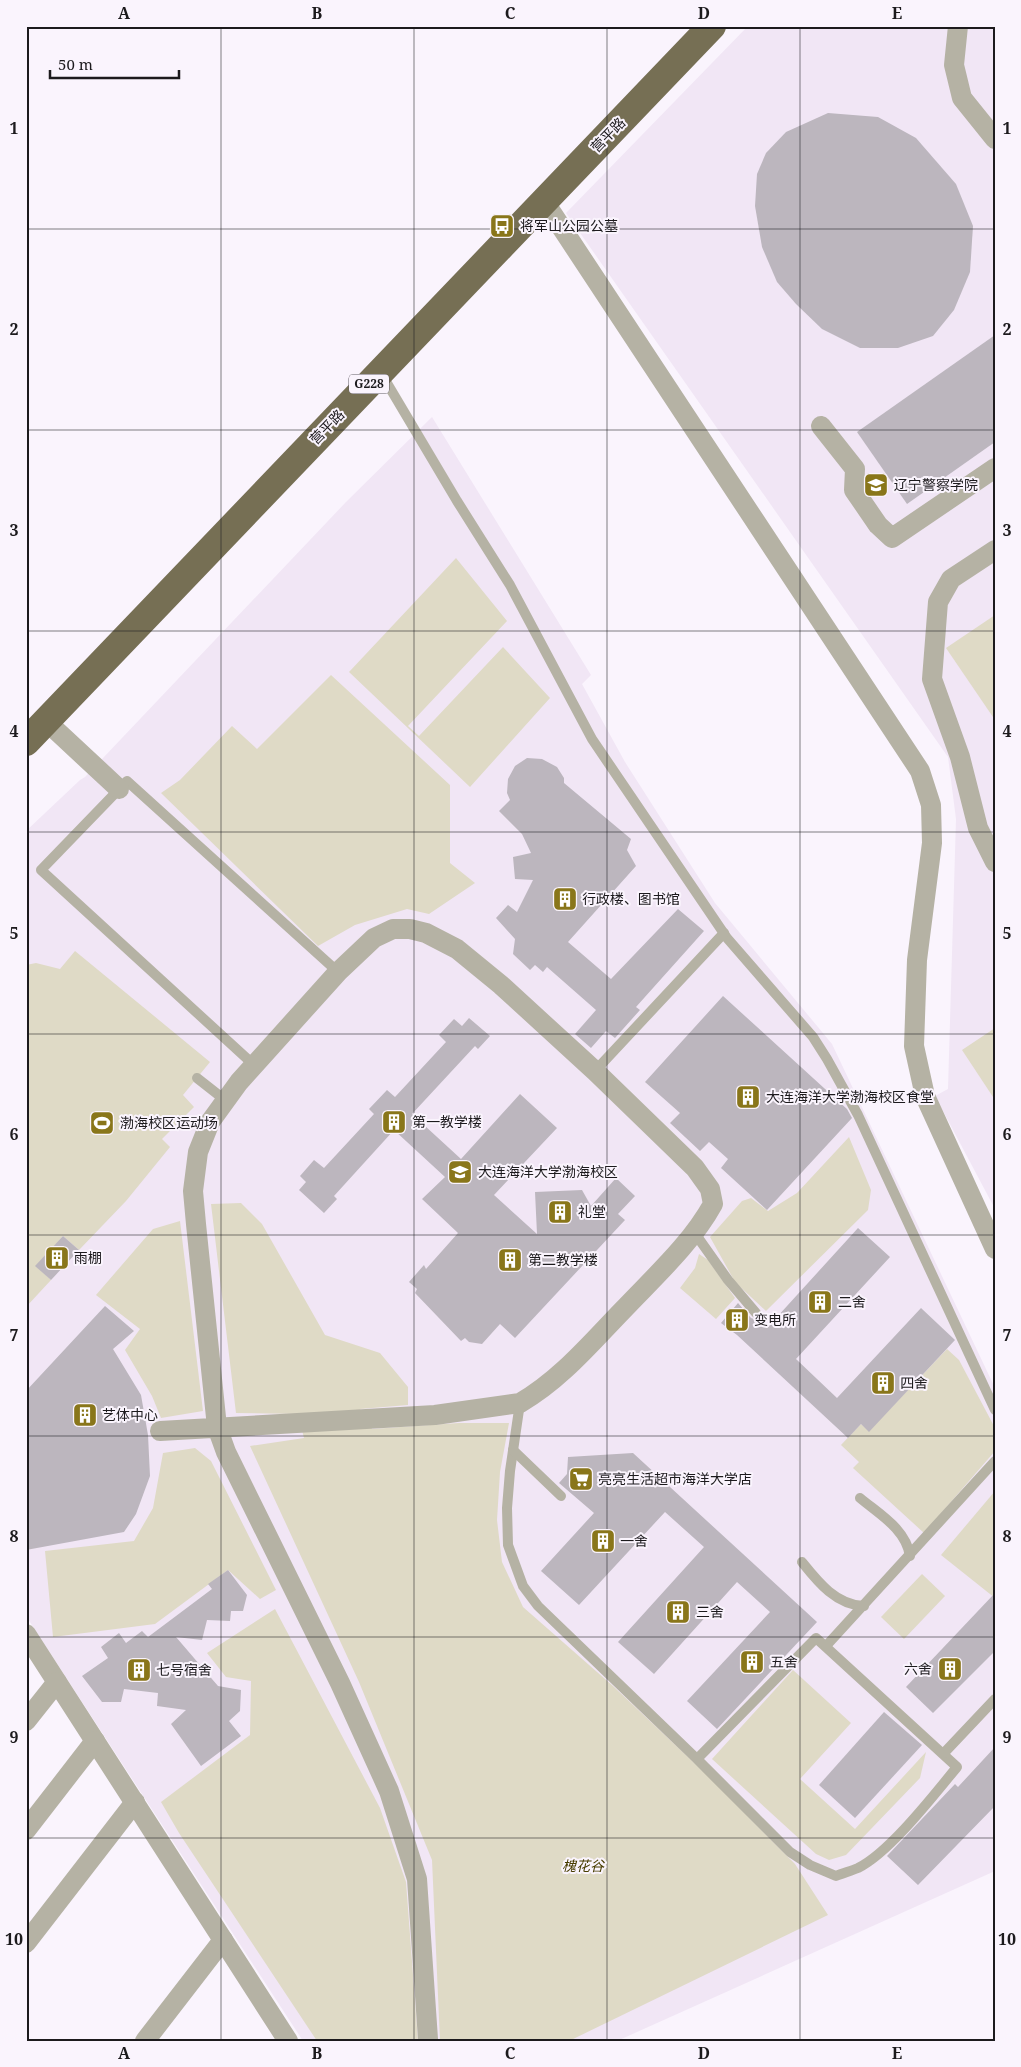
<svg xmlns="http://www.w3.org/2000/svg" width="1021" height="2067" font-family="'Noto Serif','Noto Sans SC',serif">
	<rect width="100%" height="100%" fill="#faf4fd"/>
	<g fill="#f1e6f5">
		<path d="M748 26H995V1209L935 1096 948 1089 956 819 948 757 566 213Z"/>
		<path d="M432 417 591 675 582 684 625 762 715 903 832 1044 995 1388V1871L617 2041H303L26 1616V831L80 780 85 777 346 502Z"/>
	</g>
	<g fill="#dfdac6">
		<path d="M456 558 507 621 408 726 419 736 503 647 550 698 470 787 349 672Z"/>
		<path d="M995 615V720L946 648Z"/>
		<path d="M331 675 450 785V863L475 883 429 914 407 909 355 925 318 946 161 793 180 780 232 726 257 749Z"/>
		<path d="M75 951 210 1062 183 1095 194 1107 162 1139 170 1147 126 1201 79 1250 63 1236 36 1266 51 1280 26 1307V965L36 963 60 969Z"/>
		<path d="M995 1028V1100L962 1050Z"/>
		<path d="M849 1137 871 1190 868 1210 766 1311 735 1282 710 1237 742 1201 751 1198 768 1211 797 1193Z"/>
		<path d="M241 1203 262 1224 325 1335 380 1353 408 1387V1405L360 1409 372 1429 459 1423H509L500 1472 497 1520 502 1562 523 1607 613 1686 707 1775 795 1864 828 1915 569 2041H440L432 1860 359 1682 250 1446 304 1438 298 1414 236 1413 211 1204Z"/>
		<path d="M180 1221 203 1411 161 1418 152 1396 125 1350 140 1329 96 1295 153 1229Z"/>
		<path d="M699 1254 708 1260 735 1298 716 1319 680 1288 695 1268Z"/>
		<path d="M947 1349 959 1360 995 1428V1451L924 1533 853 1468 859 1462 841 1445 861 1424 869 1431Z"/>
		<path d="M195 1448 211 1461 276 1590 260 1599 228 1570 155 1624 53 1637 45 1551 134 1541 153 1508 163 1453Z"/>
		<path d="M995 1491V1598L941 1555Z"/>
		<path d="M922 1574 945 1596 904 1639 881 1617Z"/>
		<path d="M275 1609 380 1808 406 1882 418 2041H317L179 1833 161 1802 250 1735 251 1681 226 1677 207 1653Z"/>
		<path d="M793 1670 851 1723 800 1779 855 1829 926 1752 920 1778 846 1855 829 1860 816 1854 712 1759Z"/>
	</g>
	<g fill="#bcb6be">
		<path d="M828 113 878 117 916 138 956 184 973 226 970 272 954 310 933 336 898 348H860L822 329 796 304 777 282 762 247 755 206 757 174 766 153 786 132Z"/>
		<path d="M995 335V442L907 504 857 432Z"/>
		<path d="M527 758 542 759 557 767 564 778V783L631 839 627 850 636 866 568 942 611 979 678 909 704 931 636 1007 640 1010 615 1038 606 1031 591 1048 575 1034 596 1010 547 967 543 972 535 965 530 970 513 954 515 939 496 918 508 905 517 912 533 880 515 879 513 857 531 853 522 834 499 811 510 800 507 793 508 779 515 766Z"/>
		<path d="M723 996 847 1109 852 1118 767 1210 721 1168 728 1159 709 1142 700 1151 670 1123 680 1113 645 1082Z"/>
		<path d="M469 1018 490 1036 478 1049 475 1046 412 1114 461 1159 520 1094 557 1128 494 1195 537 1234 535 1192 582 1190 591 1206 616 1178 635 1196 618 1214 625 1220 515 1338 500 1324 482 1344 469 1342 465 1338 461 1341 415 1293 417 1289 409 1282 424 1265 426 1269 458 1233 422 1199 445 1177 394 1130 334 1196 337 1199 324 1213 299 1190 306 1182 300 1176 314 1160 324 1168 374 1114 369 1109 387 1090 395 1097 446 1042 439 1035 454 1019 462 1026Z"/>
		<path d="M858 1228 890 1257 796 1359 837 1398 921 1308 955 1340 869 1432 861 1424 848 1438 737 1335 721 1323 738 1303 751 1318 757 1320 767 1328Z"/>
		<path d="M63 1236 79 1250 51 1280 35 1266Z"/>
		<path d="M105 1306 134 1331 113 1349 141 1395 148 1435 150 1476 136 1514 124 1532 26 1550V1391Z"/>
		<path d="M633 1453 817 1622 717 1729 687 1701 770 1612 737 1582 654 1674 618 1642 704 1547 665 1512 579 1605 541 1571 594 1513 559 1483 567 1474 568 1457Z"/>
		<path d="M228 1570 247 1595 243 1611H231L230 1621 207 1620 202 1640 176 1637 218 1686 241 1690 240 1711 229 1721 241 1736 201 1766 171 1724 186 1710 157 1706 158 1693 124 1689 121 1702H102L82 1676 108 1658 101 1647 119 1633 126 1643 142 1631 148 1637 212 1589 208 1584Z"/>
		<path d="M995 1593V1651L933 1713 906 1687Z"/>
		<path d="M884 1712 922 1745 855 1818 819 1785Z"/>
		<path d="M995 1747V1806L918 1885 887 1856 955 1784 958 1787Z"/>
	</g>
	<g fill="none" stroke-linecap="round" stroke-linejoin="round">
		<g stroke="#b5b2a4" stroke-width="10">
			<path d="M381 373 457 501 510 585 592 739 727 938 813 1037 827 1059 858 1115 995 1410"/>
			<path d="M254 1065 41 870 127 781 338 972"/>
			<path d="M595 1071 724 933"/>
			<path d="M197 1078 225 1100"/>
			<path d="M694 1232 728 1280 756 1313"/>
			<path d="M520 1403 510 1471 507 1508 508 1545 523 1586 538 1606 697 1759 816 1638 957 1767C934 1795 889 1853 858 1868 851 1871 843 1873 836 1876L810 1865 790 1852 697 1759"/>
			<path d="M513 1450 561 1496"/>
			<path d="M860 1498C879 1514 906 1529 910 1556"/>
			<path d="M802 1562C818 1582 836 1605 864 1606"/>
			<path d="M826 1646 995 1461"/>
			<path d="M944 1753 995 1699"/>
		</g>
		<g stroke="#b5b2a4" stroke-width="20">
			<path d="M958 26 954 65 962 98 995 139"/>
			<path d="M544 201 920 771 931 805 932 843 917 960 914 1046 925 1096 995 1249"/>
			<path d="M821 426 855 469 854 490 878 525 892 538 995 468"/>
			<path d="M995 550 951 579 938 602 932 679 960 757 978 828 995 862"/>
			<path d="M46 721 119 789"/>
			<path d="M160 1431 435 1415 520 1403C560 1380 591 1343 622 1311 654 1277 691 1244 713 1204L710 1189 695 1168 595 1071 501 985 457 949 426 933 410 929H393L374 938 338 972 239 1082 210 1122 198 1152 193 1191 196 1224 217 1427 226 1452 340 1683 389 1791 417 1879 428 2039"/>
			<path d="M26 1634 288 2041"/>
			<path d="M26 1721 57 1682"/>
			<path d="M26 1830 95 1741"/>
			<path d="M26 1943 135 1802"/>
			<path d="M145 2041 223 1940"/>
		</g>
		<path stroke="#766f54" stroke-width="28" d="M26 742 712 26"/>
	</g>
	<path fill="none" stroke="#1c1a1d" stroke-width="1" stroke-opacity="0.55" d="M221 26V2041M414 26V2041M607 26V2041M800 26V2041M26 229H995M26 430H995M26 631H995M26 832H995M26 1034H995M26 1235H995M26 1436H995M26 1637H995M26 1838H995"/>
	<defs>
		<symbol id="bus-square" viewBox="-11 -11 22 22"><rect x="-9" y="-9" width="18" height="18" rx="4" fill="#89761a" stroke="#faf4fd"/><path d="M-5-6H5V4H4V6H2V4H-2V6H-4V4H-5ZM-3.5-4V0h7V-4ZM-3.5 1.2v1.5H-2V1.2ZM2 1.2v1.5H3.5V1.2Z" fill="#fff"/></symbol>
		<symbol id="university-square" viewBox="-11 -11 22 22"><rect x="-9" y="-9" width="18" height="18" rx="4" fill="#89761a" stroke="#faf4fd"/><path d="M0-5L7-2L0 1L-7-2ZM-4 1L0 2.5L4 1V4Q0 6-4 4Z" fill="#fff"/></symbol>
		<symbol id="building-square" viewBox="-11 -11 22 22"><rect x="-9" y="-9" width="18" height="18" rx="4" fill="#89761a" stroke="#faf4fd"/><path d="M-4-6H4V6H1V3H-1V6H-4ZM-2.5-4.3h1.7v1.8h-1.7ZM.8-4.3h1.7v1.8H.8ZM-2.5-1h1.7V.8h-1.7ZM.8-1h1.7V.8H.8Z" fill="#fff"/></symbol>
		<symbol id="stadium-square" viewBox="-11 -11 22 22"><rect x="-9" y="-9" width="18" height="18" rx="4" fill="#89761a" stroke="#faf4fd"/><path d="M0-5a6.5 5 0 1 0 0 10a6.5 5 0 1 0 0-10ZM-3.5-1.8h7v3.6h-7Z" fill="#fff"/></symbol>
		<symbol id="supermarket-square" viewBox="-11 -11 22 22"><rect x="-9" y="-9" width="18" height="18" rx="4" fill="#89761a" stroke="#faf4fd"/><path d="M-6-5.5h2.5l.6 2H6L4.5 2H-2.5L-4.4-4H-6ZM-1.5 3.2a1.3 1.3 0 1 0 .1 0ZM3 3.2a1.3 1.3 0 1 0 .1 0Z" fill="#fff"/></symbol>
	</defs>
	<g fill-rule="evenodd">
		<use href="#bus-square" x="488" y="212" width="28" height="28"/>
		<use href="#university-square" x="862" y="471" width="28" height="28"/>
		<use href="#building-square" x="551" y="885" width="28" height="28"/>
		<use href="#building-square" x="734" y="1083" width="28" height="28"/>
		<use href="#building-square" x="380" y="1108" width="28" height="28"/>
		<use href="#stadium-square" x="88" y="1109" width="28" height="28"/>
		<use href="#university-square" x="446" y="1158" width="28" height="28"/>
		<use href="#building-square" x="546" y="1198" width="28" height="28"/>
		<use href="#building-square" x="43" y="1244" width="28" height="28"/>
		<use href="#building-square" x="496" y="1246" width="28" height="28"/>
		<use href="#building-square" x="806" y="1288" width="28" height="28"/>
		<use href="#building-square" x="723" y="1306" width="28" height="28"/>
		<use href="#building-square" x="869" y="1369" width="28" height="28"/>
		<use href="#building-square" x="71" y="1401" width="28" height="28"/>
		<use href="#supermarket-square" x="567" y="1465" width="28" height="28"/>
		<use href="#building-square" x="589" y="1527" width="28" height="28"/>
		<use href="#building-square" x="664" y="1598" width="28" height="28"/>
		<use href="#building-square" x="738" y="1648" width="28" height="28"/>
		<use href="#building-square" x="936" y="1655" width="28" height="28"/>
		<use href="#building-square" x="125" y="1656" width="28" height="28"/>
	</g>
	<g text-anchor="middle" stroke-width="4" stroke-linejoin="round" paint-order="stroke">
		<rect fill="#faf4fd" stroke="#5f5b60" stroke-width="1" x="349" y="374.5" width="40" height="19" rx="4"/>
		<g font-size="12" font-weight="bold" fill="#1c1a1d">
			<text x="369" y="388">G228</text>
		</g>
		<g font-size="14" fill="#1c1a1d" stroke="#faf4fd">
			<text transform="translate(608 135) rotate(-46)" y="5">营平路</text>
			<text transform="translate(327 427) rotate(-46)" y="5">营平路</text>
		</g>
		<g font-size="14" fill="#1c1a1d" stroke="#faf4fd" text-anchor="start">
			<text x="520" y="231">将军山公园公墓</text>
			<text x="894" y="490">辽宁警察学院</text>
			<text x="582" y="904">行政楼、图书馆</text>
			<text x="766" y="1102">大连海洋大学渤海校区食堂</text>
			<text x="412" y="1127">第一教学楼</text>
			<text x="120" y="1128">渤海校区运动场</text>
			<text x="478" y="1177">大连海洋大学渤海校区</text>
			<text x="578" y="1217">礼堂</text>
			<text x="74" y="1263">雨棚</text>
			<text x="528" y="1265">第二教学楼</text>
			<text x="838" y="1307">二舍</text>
			<text x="754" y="1325">变电所</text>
			<text x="900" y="1388">四舍</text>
			<text x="102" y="1420">艺体中心</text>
			<text x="598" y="1484">亮亮生活超市海洋大学店</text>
			<text x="620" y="1546">一舍</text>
			<text x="696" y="1617">三舍</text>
			<text x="770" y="1667">五舍</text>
			<text x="932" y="1674" text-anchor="end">六舍</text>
			<text x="156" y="1675">七号宿舍</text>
		</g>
		<g font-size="14" font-style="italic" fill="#483d01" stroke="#faf4fd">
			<text x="583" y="1871">槐花谷</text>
		</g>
	</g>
	<rect width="1021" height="2067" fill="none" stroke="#faf4fd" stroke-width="55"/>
	<path d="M50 70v8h129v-8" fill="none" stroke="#1c1a1d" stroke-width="2.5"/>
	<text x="58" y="70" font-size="15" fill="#1c1a1d" stroke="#faf4fd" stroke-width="4" paint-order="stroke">50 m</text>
	<rect x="28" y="28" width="966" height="2012" fill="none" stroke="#1c1a1d" stroke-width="2"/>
	<g font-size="16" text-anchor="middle" font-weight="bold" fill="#1c1a1d">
		<text x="124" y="19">A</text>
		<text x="317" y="19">B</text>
		<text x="510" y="19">C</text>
		<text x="704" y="19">D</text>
		<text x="897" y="19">E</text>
		<text x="14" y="134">1</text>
		<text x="1007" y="134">1</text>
		<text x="14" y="335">2</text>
		<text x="1007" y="335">2</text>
		<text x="14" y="536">3</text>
		<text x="1007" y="536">3</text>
		<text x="14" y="737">4</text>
		<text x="1007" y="737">4</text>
		<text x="14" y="939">5</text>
		<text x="1007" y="939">5</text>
		<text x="14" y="1140">6</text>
		<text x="1007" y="1140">6</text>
		<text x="14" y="1341">7</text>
		<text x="1007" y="1341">7</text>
		<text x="14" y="1542">8</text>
		<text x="1007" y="1542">8</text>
		<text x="14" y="1743">9</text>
		<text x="1007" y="1743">9</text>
		<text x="14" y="1945">10</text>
		<text x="1007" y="1945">10</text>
		<text x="124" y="2059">A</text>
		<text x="317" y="2059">B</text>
		<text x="510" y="2059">C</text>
		<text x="704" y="2059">D</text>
		<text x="897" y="2059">E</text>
	</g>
</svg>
